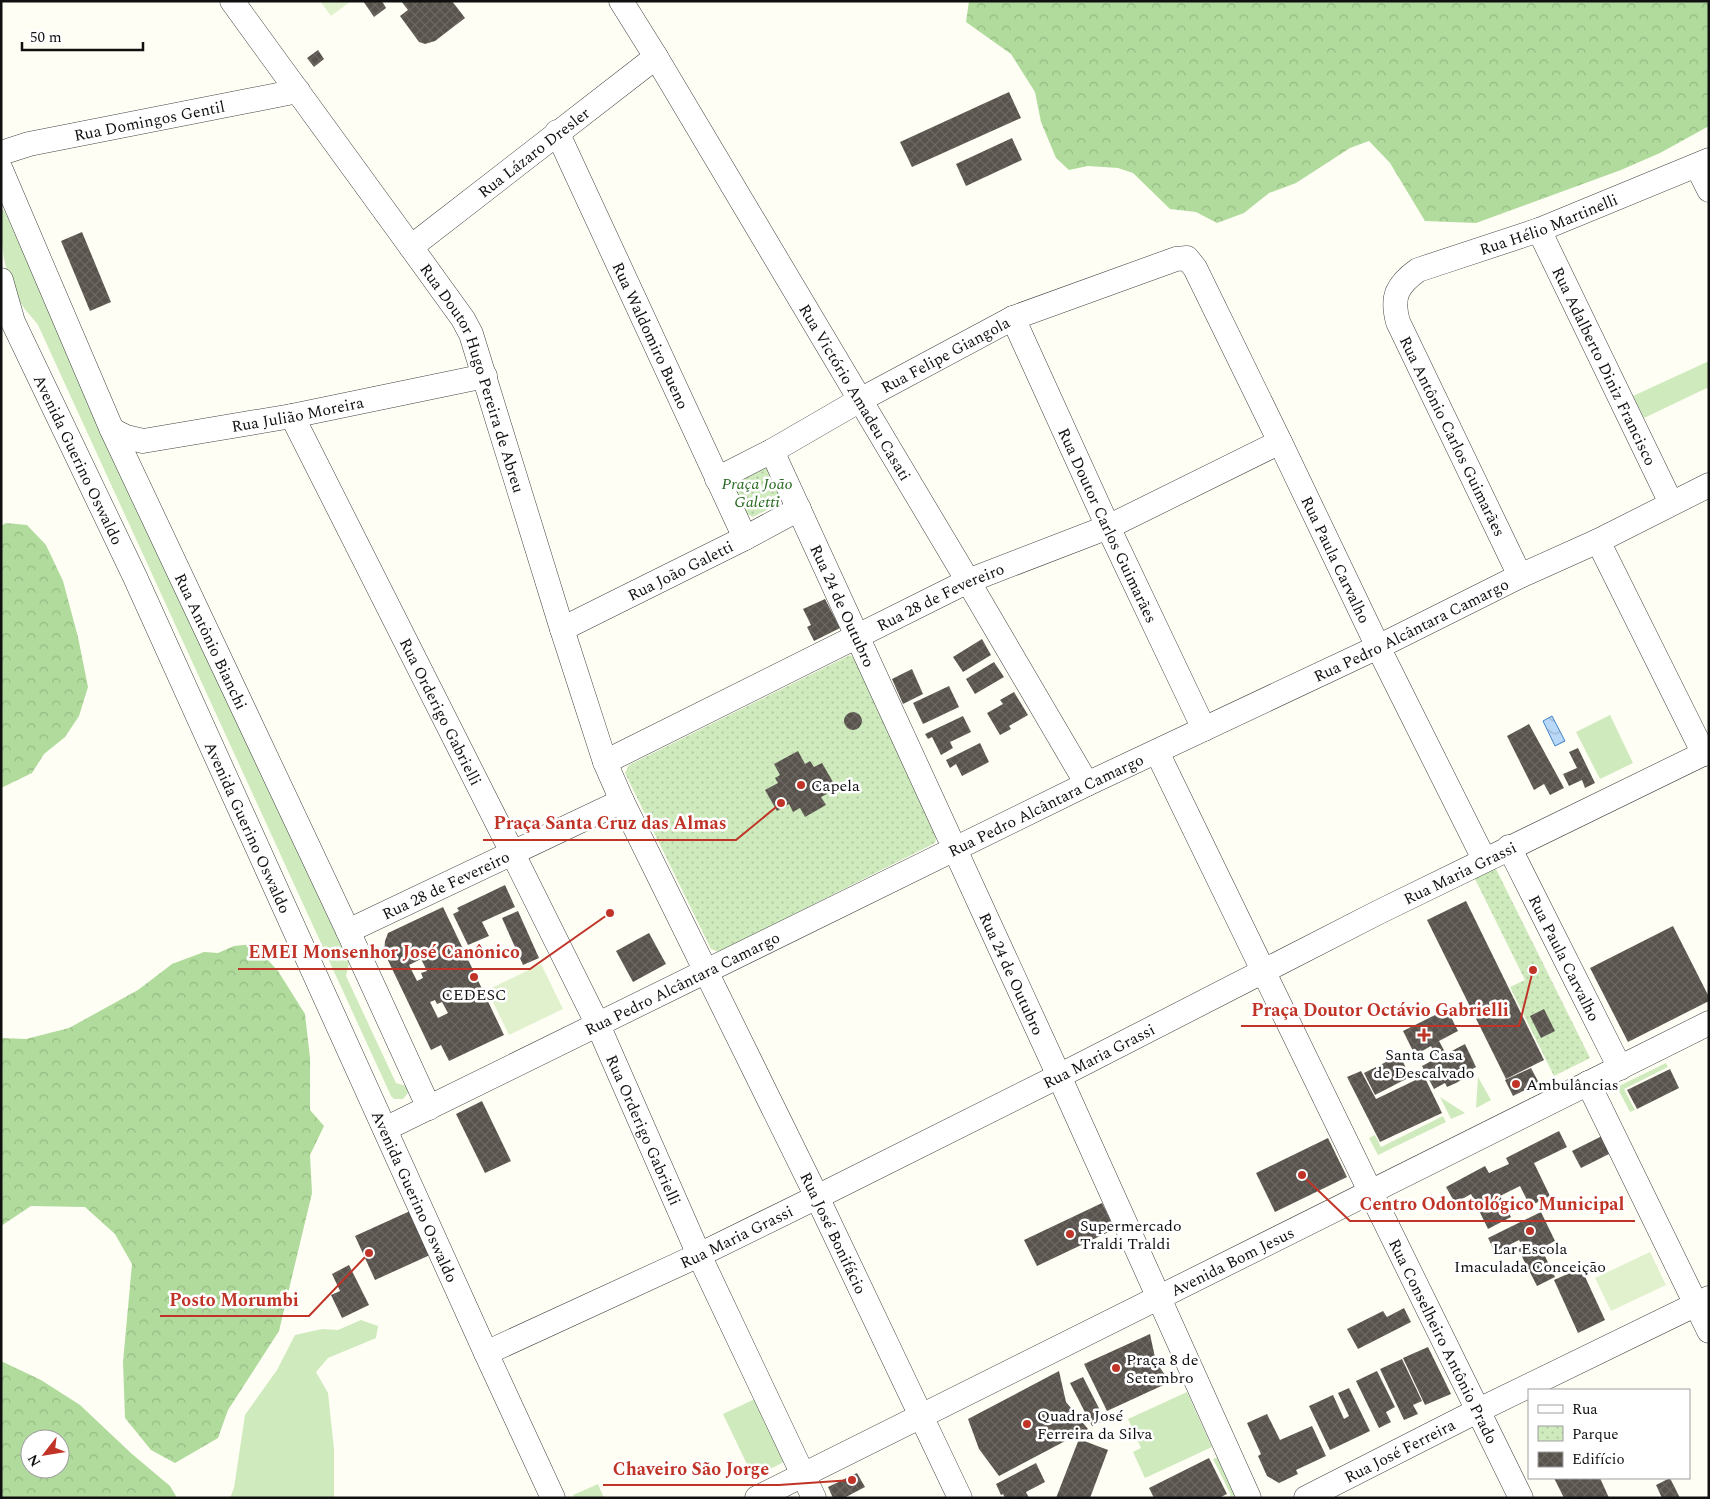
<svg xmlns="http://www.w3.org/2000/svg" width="1710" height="1499" font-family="Spectral,serif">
	<defs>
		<pattern id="forest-crowns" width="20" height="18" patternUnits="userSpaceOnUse" patternTransform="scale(1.25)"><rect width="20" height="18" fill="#b0db9c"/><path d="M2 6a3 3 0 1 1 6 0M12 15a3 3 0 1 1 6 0" fill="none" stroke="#96bb85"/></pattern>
		<pattern id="park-dots" width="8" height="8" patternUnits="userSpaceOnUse" patternTransform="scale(1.25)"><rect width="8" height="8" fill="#cfeabd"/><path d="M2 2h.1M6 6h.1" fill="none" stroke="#b1c8a1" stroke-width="1.8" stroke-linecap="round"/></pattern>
		<pattern id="water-waves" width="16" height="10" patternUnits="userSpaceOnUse" patternTransform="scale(1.25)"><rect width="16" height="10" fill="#b9d7f6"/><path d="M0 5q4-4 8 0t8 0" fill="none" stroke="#9eb8d2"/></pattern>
		<pattern id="building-cross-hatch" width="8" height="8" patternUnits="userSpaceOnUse" patternTransform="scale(1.25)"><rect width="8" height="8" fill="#59534d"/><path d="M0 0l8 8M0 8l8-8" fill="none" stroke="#6c6762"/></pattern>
	</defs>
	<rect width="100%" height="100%" fill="#fffef4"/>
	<g fill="#cfeabd">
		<path d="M1 209 4 210 349 963 346 976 396 1083 406 1086 408 1093 403 1099H394L391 1096 38 325C31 316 22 307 17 297 2 270 1 239 1 209Z"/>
		<path d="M1709 361V387L1644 418 1633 396Z"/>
		<path d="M1610 715 1633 763 1600 779 1576 732Z"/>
		<path d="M1666 1063 1668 1067 1624 1089 1635 1110 1630 1112 1617 1087Z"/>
		<path d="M1478 1077 1491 1100 1476 1108Z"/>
		<path d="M1440 1097 1465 1113 1451 1119Z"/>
		<path d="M1443 1116 1446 1122 1378 1155 1369 1138 1375 1135 1381 1147Z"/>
		<path d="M361 1320 378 1326 376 1338 328 1358 316 1372 328 1393 334 1449V1498H230L234 1488 245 1415 277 1370 295 1335 322 1329 338 1330Z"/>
		<path d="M1187 1392 1212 1447 1145 1478 1133 1452 1141 1448 1128 1419Z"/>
		<path d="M757 1398 786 1461 753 1477 723 1414Z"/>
		<path d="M1218 1457 1238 1498H1227L1231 1495 1213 1459Z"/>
		<path d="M598 1484 604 1498H575L573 1495Z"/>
	</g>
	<g fill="url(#forest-crowns)" fill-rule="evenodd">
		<path d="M969 1H1709V126L1660 153 1621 170 1476 223 1425 221 1390 163 1369 141 1350 148 1296 183 1269 193 1244 213 1217 223 1196 212 1170 209 1133 173 1118 168 1088 166 1069 170 1056 158 1041 122 1035 92 1011 54 966 22Z"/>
		<path d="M6 523 27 525 46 545 63 581 78 637 88 687 79 716 65 737 44 754 32 773 1 788V526Z"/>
		<path d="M253 944 278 971 305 1014 310 1058V1110L324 1126 310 1155 312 1193 279 1331 228 1410 218 1438 175 1463 151 1450 125 1418 123 1362 132 1264 115 1234 85 1207 31 1206 1 1226V1038L26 1039 69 1028 138 990 172 964 204 952 218 953 234 946Z"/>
		<path d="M1 1361 41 1380 80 1405 132 1454 170 1486 177 1498H1ZM30 1439H60V1469H30Z"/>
	</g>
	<g fill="url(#park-dots)">
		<path d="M759 466 767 468 781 496 779 503 753 517 745 513 733 488 735 481Z"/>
		<path d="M850 655 855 659 937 834 935 843 719 952 711 949 625 773 629 765Z"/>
		<path d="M1495 867 1590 1058 1554 1076 1510 987 1525 980 1474 877Z"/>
	</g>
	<g fill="#e1f1ce">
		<path d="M320 1H351L331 16Z"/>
		<path d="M541 964 563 1009 509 1035 487 990Z"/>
		<path d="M1650 1252 1666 1285 1611 1311 1595 1278Z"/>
	</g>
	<path fill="url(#water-waves)" stroke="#4083cc" d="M1552 716 1565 741 1555 746 1543 721Z"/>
	<g fill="url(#building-cross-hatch)" fill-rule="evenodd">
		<path d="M363 1H382L386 8 374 17Z"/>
		<path d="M401 1H452L465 18 435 41 425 44 419 42 400 16 408 10Z"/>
		<path d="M318 50 324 59 314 67 307 58Z"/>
		<path d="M1009 92 1021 118 912 167 900 142Z"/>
		<path d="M1012 138 1022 160 966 186 956 164Z"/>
		<path d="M82 232 111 302 90 311 61 241Z"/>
		<path d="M825 599 840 628 814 641 807 627 811 625 803 609Z"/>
		<path d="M982 639 991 655 963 672 953 657Z"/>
		<path d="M994 662 1004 677 975 694 966 679Z"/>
		<path d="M912 669 923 694 903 704 892 679Z"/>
		<path d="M949 686 959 707 923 724 913 703Z"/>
		<path d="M1014 692 1028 715 1009 726 1011 729 1000 735 987 713 1003 704 1000 700Z"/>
		<circle cx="853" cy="721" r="9"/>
		<path d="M963 716 971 732 950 742 953 748 941 755 932 737 928 739 925 734Z"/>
		<path d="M1529 724 1564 788 1550 795 1544 784 1534 790 1507 736Z"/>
		<path d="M980 743 989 762 962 776 956 764 950 768 946 760Z"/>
		<path d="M1578 748 1595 783 1585 788 1582 780 1569 786 1563 774 1577 768 1569 752Z"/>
		<path d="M798 751 805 764 810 761 814 767 822 763 833 782 823 787 827 794 821 797 826 805 805 817 800 808 793 812 789 804 777 811 765 790 778 783 775 778 780 775 774 764Z"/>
		<path d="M505 885 515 907 482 922 489 936 468 945 453 914 459 911 457 908Z"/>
		<path d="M1466 901 1544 1060 1506 1079 1427 920Z"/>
		<path d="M443 907 504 1035 449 1061 441 1045 431 1050 384 952 385 941 388 933ZM421 959 427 971 421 973 423 978 417 981 409 965ZM435 1000 437 1004 442 1002 448 1013 438 1018 430 1002Z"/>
		<path d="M518 911 539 958 523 965 502 918Z"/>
		<path d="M1673 926 1709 997V1001L1628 1042 1590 968Z"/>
		<path d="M649 933 666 964 633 982 616 951Z"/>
		<path d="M1447 1009 1458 1031 1439 1041 1446 1054 1465 1044 1476 1067 1463 1074 1465 1078 1456 1083 1447 1087 1445 1083 1434 1089 1422 1066 1437 1058 1431 1046 1415 1055 1403 1031Z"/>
		<path d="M1544 1009 1555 1031 1541 1038 1530 1016Z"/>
		<path d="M1400 1055 1410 1077 1375 1095 1364 1073Z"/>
		<path d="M1531 1068 1539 1083 1513 1096 1505 1080Z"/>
		<path d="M1670 1069 1679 1088 1637 1109 1627 1090Z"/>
		<path d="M1361 1071 1376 1099 1424 1076 1442 1113 1380 1142 1347 1077Z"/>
		<path d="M482 1101 511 1161 485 1173 456 1114Z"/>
		<path d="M1559 1131 1567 1147 1534 1163 1550 1196 1530 1206 1520 1186 1500 1196 1511 1217 1488 1229 1471 1194 1455 1203 1446 1187 1485 1166 1489 1173 1509 1164 1506 1158Z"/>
		<path d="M1602 1136 1611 1153 1581 1168 1572 1151Z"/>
		<path d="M1328 1138 1347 1177 1275 1212 1256 1173Z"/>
		<path d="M1102 1203 1115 1229 1037 1266 1024 1240Z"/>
		<path d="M410 1211 430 1255 375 1280 355 1236Z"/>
		<path d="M1541 1212 1555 1241 1541 1248 1555 1277 1537 1286 1518 1249 1523 1247 1519 1240 1495 1252 1488 1238Z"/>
		<path d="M349 1265 369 1305 342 1318 331 1295 340 1291 332 1274Z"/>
		<path d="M1581 1268 1605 1320 1578 1333 1554 1280Z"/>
		<path d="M1404 1308 1411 1322 1358 1349 1347 1329 1383 1311 1387 1317Z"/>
		<path d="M1150 1334 1156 1362 1170 1382 1107 1411 1084 1364Z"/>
		<path d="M1428 1347 1451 1394 1425 1405 1403 1358Z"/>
		<path d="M1402 1359 1422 1401 1413 1405 1418 1414 1404 1420 1380 1369Z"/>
		<path d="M1059 1371 1066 1402 1088 1429 999 1476 979 1449 968 1419Z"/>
		<path d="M1377 1371 1395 1407 1386 1412 1391 1422 1379 1428 1356 1381Z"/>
		<path d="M1083 1377 1105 1420 1092 1426 1070 1383Z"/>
		<path d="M1349 1388 1370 1431 1330 1450 1309 1406 1333 1395 1344 1419 1349 1416 1338 1393Z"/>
		<path d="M1267 1414 1280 1440 1312 1426 1326 1456 1296 1470 1298 1474 1279 1483 1267 1476 1258 1456 1261 1454 1247 1423Z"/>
		<path d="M1079 1439 1108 1450 1090 1498H1056Z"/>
		<path d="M1209 1458 1227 1494 1219 1498H1154L1149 1488Z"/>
		<path d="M1036 1463 1045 1482 1026 1492 1029 1498H1005L1003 1494 1001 1495 996 1484Z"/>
		<path d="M857 1473 865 1487 844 1498H833L828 1487Z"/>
		<path d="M1554 1478H1600L1609 1498H1564Z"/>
		<path d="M1670 1478 1680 1498H1662L1656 1485Z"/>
	</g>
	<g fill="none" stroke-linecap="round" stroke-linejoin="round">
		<defs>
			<g id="minor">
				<path id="s1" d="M232 1 411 247 463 319 471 334 562 629 605 762 622 801 817 1197 960 1498"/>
				<path id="s2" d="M621 1 656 57 968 581 1087 784"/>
				<path id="s3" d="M557 132 745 538"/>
				<path id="s4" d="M1 153 29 144 298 91"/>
				<path d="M1697 166 1709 190"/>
				<path id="s5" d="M1 170 112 430 348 931 429 1108"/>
				<path id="s6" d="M1539 230 1671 503"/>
				<path id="s7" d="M411 247 656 57"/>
				<path id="s8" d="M1 280 13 322 135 577 486 1353 553 1498"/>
				<path id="s9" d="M1013 318 1108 527 1204 729"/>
				<path id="s10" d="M292 416 513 854 598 1025 699 1255 814 1498"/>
				<path id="s11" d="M112 430 126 437 143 441 292 416 485 376"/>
				<path id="s12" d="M772 451 1059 1076 1249 1498"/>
				<path id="s13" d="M717 479 772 451 860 400 1013 318 1176 259 1187 258 1195 268 1280 442 1378 647 1484 859"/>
				<path d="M1598 541 1704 754"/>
				<path id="s14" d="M1520 576 1398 322C1391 297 1397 285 1418 270L1539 230 1709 160"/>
				<path id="s15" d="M562 629 745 538 799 509"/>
				<path id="s16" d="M1157 752 1371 1193 1521 1498"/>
				<path id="s17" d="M605 762 968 581 1108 527 1280 442"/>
				<path id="s18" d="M1509 847 1620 1068"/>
				<path id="s19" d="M348 931 622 801"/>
				<path d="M1588 1083 1709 1331"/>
				<path id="s20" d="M385 1129 1087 784 1378 647 1520 576 1598 541 1709 485"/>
				<path id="s21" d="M486 1353 699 1255 817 1197 1059 1076 1379 912 1709 751"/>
				<path id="s22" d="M757 1498 1709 1023"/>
				<path id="s23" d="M1306 1498 1479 1410 1709 1298"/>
			</g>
		</defs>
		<use href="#minor" stroke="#434343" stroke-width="25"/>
		<use href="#minor" stroke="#fff" stroke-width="24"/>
	</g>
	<g fill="#c03428" stroke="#fff" stroke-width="2">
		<circle cx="801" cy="785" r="5"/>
		<circle cx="474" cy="977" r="5"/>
		<path d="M1421.5 1027.5h5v5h5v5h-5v5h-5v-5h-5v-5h5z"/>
		<circle cx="1516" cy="1084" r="5"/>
		<circle cx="1530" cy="1231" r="5"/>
		<circle cx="1070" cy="1234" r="5"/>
		<circle cx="1116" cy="1368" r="5"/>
		<circle cx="1027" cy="1424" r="5"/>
	</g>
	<g text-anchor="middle" stroke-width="5" stroke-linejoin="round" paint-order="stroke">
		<g font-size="16" fill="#101010" stroke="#fff">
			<text dy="6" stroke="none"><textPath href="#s4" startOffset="152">Rua Domingos Gentil</textPath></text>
			<text dy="6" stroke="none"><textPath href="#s7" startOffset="155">Rua Lázaro Dresler</textPath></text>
			<text dy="6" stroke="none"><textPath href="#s14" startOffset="481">Rua Hélio Martinelli</textPath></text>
			<text dy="6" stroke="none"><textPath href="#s3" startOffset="224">Rua Waldomiro Bueno</textPath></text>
			<text dy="6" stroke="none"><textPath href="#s13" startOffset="260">Rua Felipe Giangola</textPath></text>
			<text dy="6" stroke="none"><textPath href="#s6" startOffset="151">Rua Adalberto Diniz Francisco</textPath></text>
			<text dy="6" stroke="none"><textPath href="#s1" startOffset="451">Rua Doutor Hugo Pereira de Abreu</textPath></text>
			<text dy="6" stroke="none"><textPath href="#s2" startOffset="456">Rua Victório Amadeu Casati</textPath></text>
			<text dy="6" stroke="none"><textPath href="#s11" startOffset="190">Rua Julião Moreira</textPath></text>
			<text transform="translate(1453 436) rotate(64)" y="6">Rua Antônio Carlos Guimarães</text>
			<text dy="6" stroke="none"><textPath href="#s8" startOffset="196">Avenida Guerino Oswaldo</textPath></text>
			<text dy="6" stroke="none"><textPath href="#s9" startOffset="228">Rua Doutor Carlos Guimarães</textPath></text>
			<text dy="6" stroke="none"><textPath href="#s13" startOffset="858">Rua Paula Carvalho</textPath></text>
			<text dy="6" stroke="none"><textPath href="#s15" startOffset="132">Rua João Galetti</textPath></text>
			<text dy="6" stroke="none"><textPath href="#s17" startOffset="374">Rua 28 de Fevereiro</textPath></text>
			<text dy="6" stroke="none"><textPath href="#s12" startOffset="170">Rua 24 de Outubro</textPath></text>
			<text dy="6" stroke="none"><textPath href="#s20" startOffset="1141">Rua Pedro Alcântara Camargo</textPath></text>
			<text dy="6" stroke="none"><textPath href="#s5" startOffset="516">Rua Antônio Bianchi</textPath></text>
			<text dy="6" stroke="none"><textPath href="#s10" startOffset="331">Rua Orderigo Gabrielli</textPath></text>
			<text dy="6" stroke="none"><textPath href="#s20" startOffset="736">Rua Pedro Alcântara Camargo</textPath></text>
			<text dy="6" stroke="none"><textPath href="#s8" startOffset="601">Avenida Guerino Oswaldo</textPath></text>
			<text dy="6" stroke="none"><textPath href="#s21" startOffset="1086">Rua Maria Grassi</textPath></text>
			<text dy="6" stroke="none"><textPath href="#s19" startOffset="108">Rua 28 de Fevereiro</textPath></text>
			<text dy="6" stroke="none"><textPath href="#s18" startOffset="124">Rua Paula Carvalho</textPath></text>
			<text dy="6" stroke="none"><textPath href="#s12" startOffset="575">Rua 24 de Outubro</textPath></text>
			<text dy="6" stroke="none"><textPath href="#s20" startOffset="331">Rua Pedro Alcântara Camargo</textPath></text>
			<text dy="6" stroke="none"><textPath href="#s21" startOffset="681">Rua Maria Grassi</textPath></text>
			<text dy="6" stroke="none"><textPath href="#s10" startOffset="796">Rua Orderigo Gabrielli</textPath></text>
			<text dy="6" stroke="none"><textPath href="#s8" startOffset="1006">Avenida Guerino Oswaldo</textPath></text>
			<text dy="6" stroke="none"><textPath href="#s1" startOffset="1382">Rua José Bonifácio</textPath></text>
			<text dy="6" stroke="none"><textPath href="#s21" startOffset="276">Rua Maria Grassi</textPath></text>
			<text dy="6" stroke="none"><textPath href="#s22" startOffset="531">Avenida Bom Jesus</textPath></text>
			<text dy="6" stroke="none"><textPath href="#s16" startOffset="655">Rua Conselheiro Antônio Prado</textPath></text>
			<text dy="6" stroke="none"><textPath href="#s23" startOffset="105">Rua José Ferreira</textPath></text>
		</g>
		<g font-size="16" font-style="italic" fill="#266920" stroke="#fff">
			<text x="757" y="489">Praça João<tspan x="757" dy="18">Galetti</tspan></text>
		</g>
		<g font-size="16" fill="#101010" stroke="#fff" text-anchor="start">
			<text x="811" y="791">Capela</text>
			<text x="474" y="1000" text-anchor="middle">CEDESC</text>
			<text x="1424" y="1060" text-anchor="middle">Santa Casa<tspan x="1424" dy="18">de Descalvado</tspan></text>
			<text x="1526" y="1090">Ambulâncias</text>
			<text x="1080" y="1231">Supermercado<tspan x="1080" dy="18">Traldi Traldi</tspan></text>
			<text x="1530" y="1254" text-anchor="middle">Lar Escola<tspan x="1530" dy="18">Imaculada Conceição</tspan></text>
			<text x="1126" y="1365">Praça 8 de<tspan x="1126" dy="18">Setembro</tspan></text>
			<text x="1037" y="1421">Quadra José<tspan x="1037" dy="18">Ferreira da Silva</tspan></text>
		</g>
	</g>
	<path fill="none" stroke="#c03428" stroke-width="2" d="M781 803L736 840H483M610 913L530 969H238M1533 970L1519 1026H1241M1302 1175L1350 1221H1635M369 1253L309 1316H160M852 1480L779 1485H603"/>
	<g fill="#c03428" stroke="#fff" stroke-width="2">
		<circle cx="781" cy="803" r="5"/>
		<circle cx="610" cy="913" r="5"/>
		<circle cx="1533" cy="970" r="5"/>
		<circle cx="1302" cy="1175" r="5"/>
		<circle cx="369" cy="1253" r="5"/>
		<circle cx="852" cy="1480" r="5"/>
	</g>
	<g font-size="18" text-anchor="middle" font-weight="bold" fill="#c03428" stroke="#fff" stroke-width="5" stroke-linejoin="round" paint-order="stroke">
		<text x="610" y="829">Praça Santa Cruz das Almas</text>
		<text x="384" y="958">EMEI Monsenhor José Canônico</text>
		<text x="1380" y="1016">Praça Doutor Octávio Gabrielli</text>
		<text x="1492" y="1210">Centro Odontológico Municipal</text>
		<text x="234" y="1306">Posto Morumbi</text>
		<text x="691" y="1475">Chaveiro São Jorge</text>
	</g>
	<rect width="1710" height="1499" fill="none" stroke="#101010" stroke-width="5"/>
	<rect x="1528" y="1389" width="162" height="90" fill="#ffffff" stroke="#9f9f9f"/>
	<rect x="1538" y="1405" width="25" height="8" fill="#ffffff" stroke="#9f9f9f"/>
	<text x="1572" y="1414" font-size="15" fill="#101010">Rua</text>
	<rect x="1538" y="1426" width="25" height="15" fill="url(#park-dots)" stroke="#9f9f9f"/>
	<text x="1572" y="1439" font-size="15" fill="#101010">Parque</text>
	<rect x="1538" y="1452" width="25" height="15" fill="url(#building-cross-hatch)" stroke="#9f9f9f"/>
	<text x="1572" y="1464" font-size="15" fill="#101010">Edifício</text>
	<g transform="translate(45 1454) rotate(239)"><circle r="24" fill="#ffffff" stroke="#9f9f9f"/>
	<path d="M0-4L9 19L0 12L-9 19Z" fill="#c03428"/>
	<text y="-8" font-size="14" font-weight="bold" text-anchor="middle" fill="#101010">N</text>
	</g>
	<path d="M22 42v8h121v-8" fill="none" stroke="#101010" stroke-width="2.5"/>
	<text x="30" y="42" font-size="15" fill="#101010" stroke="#ffffff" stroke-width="4" paint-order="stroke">50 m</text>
</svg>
